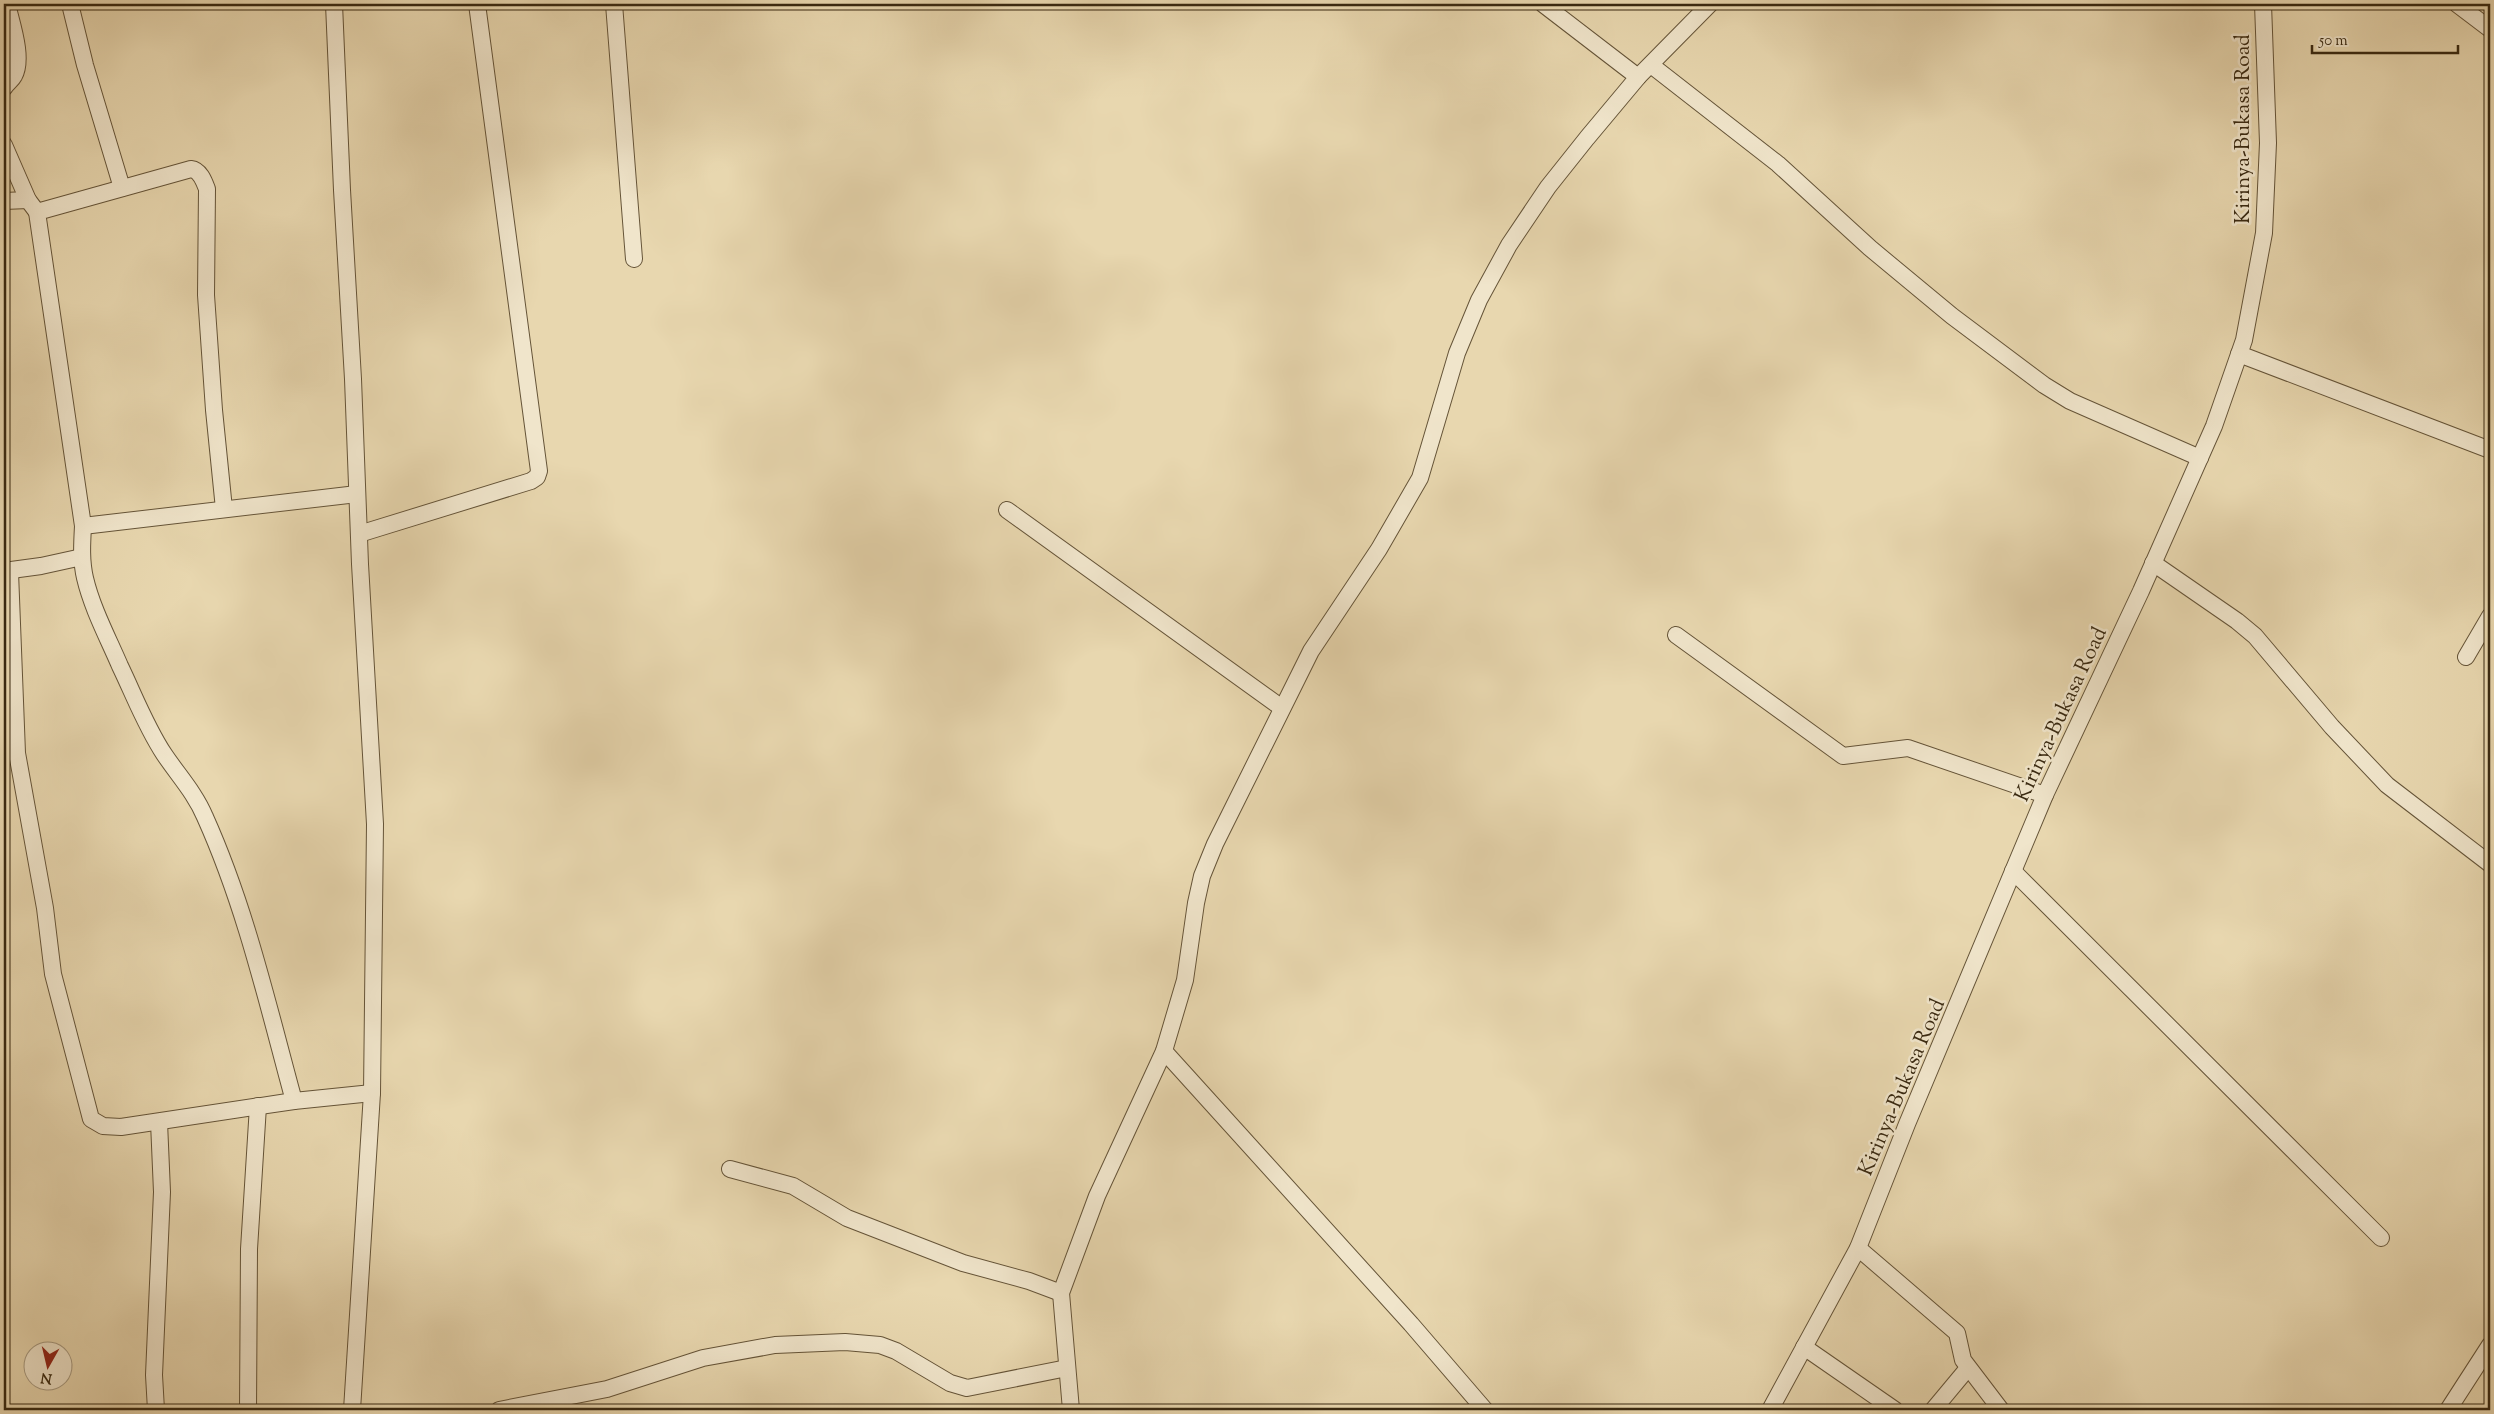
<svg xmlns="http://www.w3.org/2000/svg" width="2494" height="1414" font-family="'Sorts Mill Goudy',serif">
	<rect width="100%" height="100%" fill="#e8d7af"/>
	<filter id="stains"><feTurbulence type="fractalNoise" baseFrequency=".004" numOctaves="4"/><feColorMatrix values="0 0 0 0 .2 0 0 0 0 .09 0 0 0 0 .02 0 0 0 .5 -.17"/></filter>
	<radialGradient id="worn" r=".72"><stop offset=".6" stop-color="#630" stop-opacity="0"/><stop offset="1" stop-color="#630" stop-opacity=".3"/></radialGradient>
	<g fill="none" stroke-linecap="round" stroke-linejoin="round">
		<defs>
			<g id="street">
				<path d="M70 4 85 65 122 188"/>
				<path d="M334 4 342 190 353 379 360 564 375 824 372 1093 352 1410"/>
				<path d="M614 4 634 259"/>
				<path d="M1543 4 1638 77"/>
				<path d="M2457 4 2490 29"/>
				<path d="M1651 65 1778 164 1870 248 1952 316 2044 385 2070 401 2200 458"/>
				<path d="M4 88C7 83 12 80 14 76 24 58 11 22 7 4"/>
				<path d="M4 145 28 200 37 212"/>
				<path d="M4 201 28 200"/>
				<path d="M2239 354 2490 450"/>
				<path d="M224 509 214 410 206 295 207 189C204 181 200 170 191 169L37 212 83 526C82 544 81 561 85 578 92 608 108 638 120 666 134 695 146 727 164 754 178 775 195 793 205 817 246 908 268 1006 294 1101"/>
				<path d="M1007 510 1282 708"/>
				<path d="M83 526 357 494"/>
				<path d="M359 534 531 481 537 477 539 471 477 4"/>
				<path d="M2153 563 2237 621 2255 636 2332 727 2387 785 2490 864"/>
				<path d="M4 571 41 566 82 557"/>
				<path d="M10 572 17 753 45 908 53 974 91 1119 103 1126 121 1127 294 1101 372 1093"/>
				<path d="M1676 635 1843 756 1908 748 2045 795"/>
				<path d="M2466 657 2490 616"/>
				<path d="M2013 871 2381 1238"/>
				<path d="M1164 1051 1411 1324 1485 1410"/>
				<path d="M730 1169 793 1186 847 1218 963 1263 1029 1281 1061 1293"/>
				<path d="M1858 1248 1957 1333 1963 1360 2001 1410"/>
				<path d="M1804 1347 1895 1410"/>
				<path d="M156 1410 154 1375 162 1192 159 1122"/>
				<path d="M248 1410 249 1249 258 1106"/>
				<path d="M499 1410 607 1389 703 1358 775 1345 845 1342 880 1345 896 1351 950 1383 967 1388 1067 1368"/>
				<path d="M1071 1410 1061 1293 1097 1196 1164 1051 1185 980 1196 903 1202 876 1215 844 1311 651 1379 549 1420 478 1457 353 1479 300 1509 245 1548 187 1587 138 1638 77 1710 4"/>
				<path d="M1770 1410 1858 1248 1907 1124 2045 795 2141 591 2214 426 2244 340 2264 233 2268 143 2263 4"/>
				<path d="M1933 1410 1968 1368"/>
				<path d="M2448 1410 2490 1345"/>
			</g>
		</defs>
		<use href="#street" stroke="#655438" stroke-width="18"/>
		<use href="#street" stroke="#f0e5cb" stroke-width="16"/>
	</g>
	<g text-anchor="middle" stroke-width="5" stroke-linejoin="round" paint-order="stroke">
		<g font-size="21" fill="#392911" stroke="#f0e5cb">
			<text transform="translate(2242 129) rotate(-90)" y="7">Kirinya-Bukasa Road</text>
			<text transform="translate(2060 714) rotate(-65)" y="7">Kirinya-Bukasa Road</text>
			<text transform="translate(1901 1087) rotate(-67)" y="7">Kirinya-Bukasa Road</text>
		</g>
	</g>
	<rect width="2494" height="1414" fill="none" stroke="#e8d7af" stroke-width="20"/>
	<rect x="5" y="5" width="2484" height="1404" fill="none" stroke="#392911" stroke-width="2.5"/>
	<rect x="10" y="10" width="2474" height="1394" fill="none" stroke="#392911"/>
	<g transform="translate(48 1366) rotate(188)"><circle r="24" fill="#f0e5cb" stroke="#a79a81"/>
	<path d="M0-4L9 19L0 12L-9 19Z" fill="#8f2418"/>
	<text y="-8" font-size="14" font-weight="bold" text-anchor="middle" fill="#392911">N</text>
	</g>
	<path d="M2312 45v8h146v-8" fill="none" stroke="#392911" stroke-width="2.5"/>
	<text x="2319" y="45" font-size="15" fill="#392911" stroke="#f0e5cb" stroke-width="4" paint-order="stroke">50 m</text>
	<rect width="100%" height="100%" filter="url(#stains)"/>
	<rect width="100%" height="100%" fill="url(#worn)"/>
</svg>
